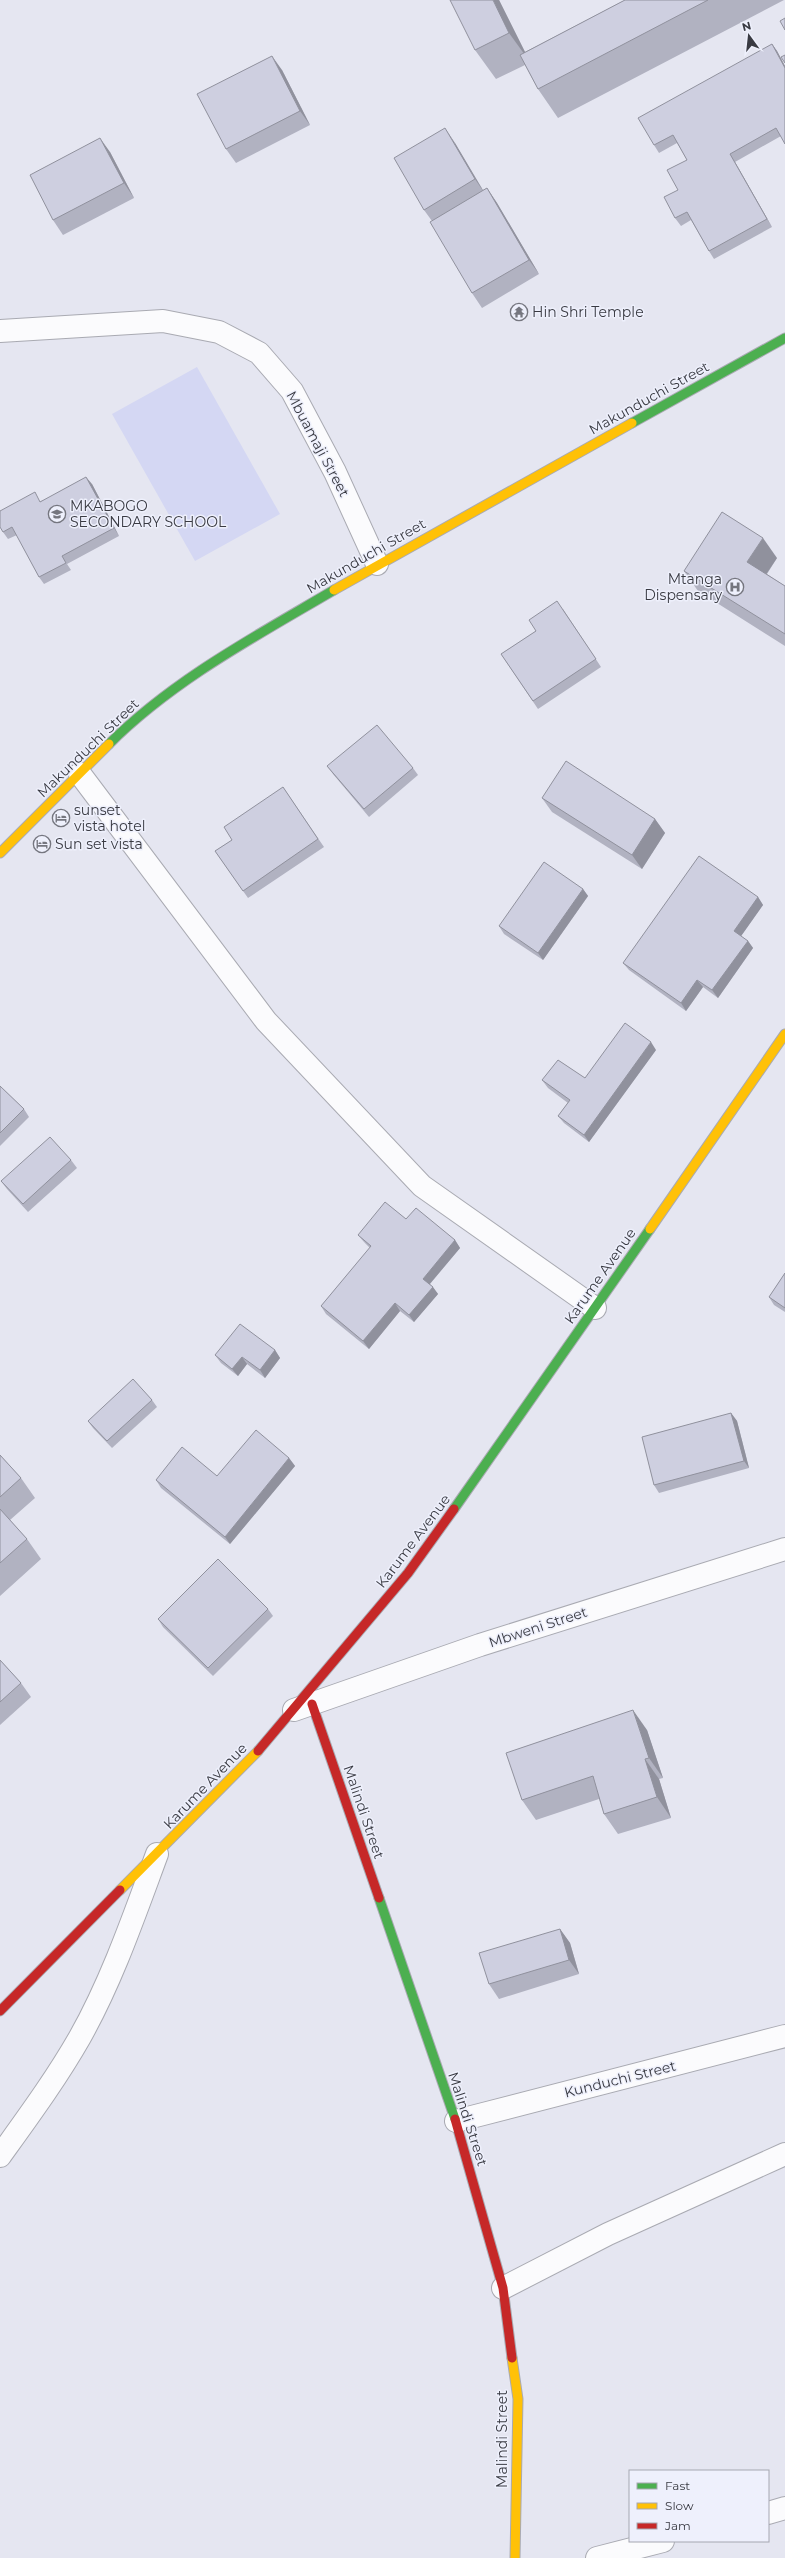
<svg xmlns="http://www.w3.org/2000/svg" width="785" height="2558" font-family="Montserrat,sans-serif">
	<rect width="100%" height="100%" fill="#e5e6f1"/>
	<path fill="#d4d7f3" d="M197 367 280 514 195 561 112 414Z"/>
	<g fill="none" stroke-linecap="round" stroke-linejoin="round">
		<defs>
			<path id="lane" d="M0 2156C28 2117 56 2079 80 2037 112 1980 134 1916 157 1854"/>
			<g id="street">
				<path d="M0 331 163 321 219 332 259 353 292 391 335 472 377 564"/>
				<path d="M80 774 266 1021 422 1186 595 1308"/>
				<path d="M294 1710 480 1645 785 1549"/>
				<path d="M456 2121 785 2036"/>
				<path d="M503 2288 608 2234 785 2154"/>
				<path d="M768 2513 785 2508"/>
				<path d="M597 2558 663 2541"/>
			</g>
			<g id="fast">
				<path d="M632 423 785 338"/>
				<path d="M109 744C173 680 256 636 334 590"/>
				<path d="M454 1509 650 1229"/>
				<path d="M379 1898 455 2119"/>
			</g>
			<g id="slow">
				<path d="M334 590 632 423"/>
				<path d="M0 853 109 744"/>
				<path d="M650 1229 785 1034"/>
				<path d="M120 1890 258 1751"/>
				<path d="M512 2358 518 2399 515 2558"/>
			</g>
			<g id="jam">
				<path d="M312 1704 379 1898"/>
				<path d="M258 1751 408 1573 454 1509"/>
				<path d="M0 2011 120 1890"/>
				<path d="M455 2119 503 2288 512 2358"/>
			</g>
		</defs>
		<use href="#lane" stroke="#a9aab2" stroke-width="24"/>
		<use href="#street" stroke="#a9aab2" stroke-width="24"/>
		<use href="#fast" stroke="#a9aab2" stroke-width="11"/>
		<use href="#slow" stroke="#a9aab2" stroke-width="11"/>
		<use href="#jam" stroke="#a9aab2" stroke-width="11"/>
		<use href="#lane" stroke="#fbfbfd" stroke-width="22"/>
		<use href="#street" stroke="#fbfbfd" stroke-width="22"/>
		<use href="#fast" stroke="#4caf50" stroke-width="9"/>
		<use href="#slow" stroke="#ffc107" stroke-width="9"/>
		<use href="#jam" stroke="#c62828" stroke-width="9"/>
	</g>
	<g fill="#b1b2c1">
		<path d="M499 0 525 52 625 0H784L558 118 538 89 525 65 496 79 475 50Z"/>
		<path d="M772 44 777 51 785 66V144L781 136 735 162 772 227 714 259 709 251 691 220 681 226 675 218 678 190 687 160 677 143 659 153 654 145Z"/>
		<path d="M282 70 310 125 236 163 226 149Z"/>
		<path d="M455 143 483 190 487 188 497 203 539 274 482 308 472 293 432 221 424 210Z"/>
		<path d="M110 152 134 198 63 235 53 220Z"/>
		<path d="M92 484 119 536 67 564 71 570 44 584 39 577 17 535 8 539 3 532 41 501Z"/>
		<path d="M777 558 767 574 785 586V646L698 591 684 571Z"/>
		<path d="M563 609 601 667 538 709 501 654 536 631Z"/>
		<path d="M327 766 413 768 418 775 369 817 333 774Z"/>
		<path d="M283 787 324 847 248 898 215 851 232 840Z"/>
		<path d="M542 798 655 819 665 833 642 869 552 812Z"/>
		<path d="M583 889 588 896 543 960 504 934 499 926Z"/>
		<path d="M758 897 763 905 741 936 748 941 753 948 718 998 703 987 686 1011 629 970 623 963Z"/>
		<path d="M656 1050 589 1142 564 1123 558 1116 568 1103 548 1088 542 1080 585 1078Z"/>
		<path d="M0 1086 24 1109 29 1117 0 1146Z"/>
		<path d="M71 1160 77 1168 28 1212 7 1189 1 1181Z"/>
		<path d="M406 1219 455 1240 460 1248 430 1284 438 1294 414 1322 400 1311 369 1349 326 1314 321 1306 370 1248 364 1242 358 1235Z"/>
		<path d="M785 1273V1312L774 1305 769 1297Z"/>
		<path d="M275 1350 280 1358 265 1378 247 1364 238 1376 221 1363 215 1355Z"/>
		<path d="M152 1400 157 1407 112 1448 93 1428 88 1421Z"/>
		<path d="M731 1413 737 1421 749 1468 659 1493 654 1485Z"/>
		<path d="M0 1455 21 1478 35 1498 10 1520 27 1539 41 1559 0 1596Z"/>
		<path d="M289 1458 295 1466 230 1544 161 1488 156 1480 217 1476Z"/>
		<path d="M268 1609 273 1616 213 1676 163 1627 158 1619Z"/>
		<path d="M0 1660 21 1683 31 1697 0 1725Z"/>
		<path d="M647 1730 663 1778 659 1779 671 1818 618 1834 604 1814 599 1799 536 1820 522 1800Z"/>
		<path d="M560 1929 570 1943 579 1974 499 1999 489 1984Z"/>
	</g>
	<g fill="#90919d">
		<path d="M493 0H499L530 62 509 33Z"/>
		<path d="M772 44 777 51 785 66V68Z"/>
		<path d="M272 56 282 70 310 125 300 111Z"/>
		<path d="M445 128 455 143 485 194 475 179Z"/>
		<path d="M100 138 110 152 134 198 124 183Z"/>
		<path d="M730 154 735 162 772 227 767 219Z"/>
		<path d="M487 188 497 203 539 274 529 260Z"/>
		<path d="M86 477 92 484 119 536 114 528Z"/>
		<path d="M763 538 777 558 761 582 747 562Z"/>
		<path d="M655 819 665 833 642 869 632 855Z"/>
		<path d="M583 889 588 896 543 960 538 953Z"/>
		<path d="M758 897 763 905 739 939 734 931Z"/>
		<path d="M748 941 753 948 718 998 712 990Z"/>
		<path d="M697 980 703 987 686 1011 681 1003Z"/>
		<path d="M651 1042 656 1050 589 1142 584 1135Z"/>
		<path d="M455 1240 460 1248 428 1286 423 1279Z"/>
		<path d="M433 1287 438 1294 414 1322 409 1315Z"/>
		<path d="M395 1303 400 1311 369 1349 363 1341Z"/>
		<path d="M275 1350 280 1358 265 1378 260 1370Z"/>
		<path d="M242 1357 247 1364 238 1376 232 1369Z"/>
		<path d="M731 1413 737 1421 749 1468 744 1461Z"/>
		<path d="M289 1458 295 1466 230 1544 225 1537Z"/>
		<path d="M633 1710 647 1730 663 1778 649 1758Z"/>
		<path d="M645 1759 659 1779 671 1818 657 1797Z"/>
		<path d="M560 1929 570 1943 579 1974 569 1960Z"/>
	</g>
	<g fill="#cecfe0" stroke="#90919d">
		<path d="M450 0H493L509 33 475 50Z"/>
		<path d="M625 0H708L538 89 520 55Z"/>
		<path d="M785 18V30L780 21Z"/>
		<path d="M772 44 785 68V144L776 128 730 154 767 219 709 251 687 212 675 218 664 197 678 190 667 170 687 160 673 135 654 145 638 118Z"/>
		<path d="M785 55V63L781 57Z"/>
		<path d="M272 56 300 111 226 149 197 94Z"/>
		<path d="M445 128 475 179 424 210 394 158Z"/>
		<path d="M100 138 124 183 53 220 30 175Z"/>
		<path d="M487 188 529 260 472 293 430 222Z"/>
		<path d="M86 477 114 528 62 556 66 563 39 577 12 527 3 532 0 527V511L35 492 40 502Z"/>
		<path d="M722 512 763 538 747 562 785 586V634L684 571Z"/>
		<path d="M557 601 596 659 533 701 501 654 536 631 529 620Z"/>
		<path d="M377 725 413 768 364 809 327 766Z"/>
		<path d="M566 761 655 819 632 855 542 798Z"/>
		<path d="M283 787 318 839 243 891 215 851 232 840 224 827Z"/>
		<path d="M699 856 758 897 734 931 748 941 712 990 697 980 681 1003 623 963Z"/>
		<path d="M544 862 583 889 538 953 499 926Z"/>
		<path d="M625 1023 651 1042 584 1135 558 1116 570 1100 542 1080 558 1060 585 1078Z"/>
		<path d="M0 1086 24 1109 0 1133Z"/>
		<path d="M50 1137 71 1160 23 1204 1 1181Z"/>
		<path d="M385 1202 406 1219 416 1208 455 1240 423 1279 433 1287 409 1315 395 1303 363 1341 321 1306 371 1246 358 1235Z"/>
		<path d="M785 1273V1308L769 1297Z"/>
		<path d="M240 1324 275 1350 260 1370 242 1357 232 1369 215 1355Z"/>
		<path d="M133 1379 152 1400 107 1441 88 1421Z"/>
		<path d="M731 1413 744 1461 654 1485 642 1437Z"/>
		<path d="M256 1430 289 1458 225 1537 156 1480 182 1447 217 1476Z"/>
		<path d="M0 1455 21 1478 0 1497Z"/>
		<path d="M0 1509 27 1539 0 1563Z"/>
		<path d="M218 1559 268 1609 208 1668 158 1619Z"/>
		<path d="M0 1660 21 1683 0 1702Z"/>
		<path d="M633 1710 649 1758 645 1759 657 1797 604 1814 593 1776 522 1800 506 1753Z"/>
		<path d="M560 1929 569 1960 489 1984 479 1953Z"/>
	</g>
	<defs>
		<symbol id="temple-ring" viewBox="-11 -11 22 22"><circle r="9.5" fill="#eef0fc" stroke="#75767f" stroke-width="1.5"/><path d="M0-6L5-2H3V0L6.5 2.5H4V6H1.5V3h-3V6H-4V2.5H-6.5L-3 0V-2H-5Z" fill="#75767f"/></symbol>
		<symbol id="school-ring" viewBox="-11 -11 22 22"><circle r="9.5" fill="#eef0fc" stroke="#75767f" stroke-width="1.5"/><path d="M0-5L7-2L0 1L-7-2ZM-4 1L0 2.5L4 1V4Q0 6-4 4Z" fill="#75767f"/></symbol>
		<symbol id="hospital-ring" viewBox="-11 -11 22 22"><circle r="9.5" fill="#eef0fc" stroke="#75767f" stroke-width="1.5"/><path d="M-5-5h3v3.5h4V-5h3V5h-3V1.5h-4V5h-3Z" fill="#75767f"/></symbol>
		<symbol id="hotel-ring" viewBox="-11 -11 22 22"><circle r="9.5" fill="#eef0fc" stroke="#75767f" stroke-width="1.5"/><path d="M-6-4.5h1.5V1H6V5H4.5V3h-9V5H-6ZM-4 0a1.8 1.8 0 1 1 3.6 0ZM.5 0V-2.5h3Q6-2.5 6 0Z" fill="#75767f"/></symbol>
	</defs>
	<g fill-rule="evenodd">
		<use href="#temple-ring" x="509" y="302" width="20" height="20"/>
		<use href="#school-ring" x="47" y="504" width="20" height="20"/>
		<use href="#hospital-ring" x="725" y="577" width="20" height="20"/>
		<use href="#hotel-ring" x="51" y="808" width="20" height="20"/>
		<use href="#hotel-ring" x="32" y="834" width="20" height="20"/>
	</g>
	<g text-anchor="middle" stroke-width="3" stroke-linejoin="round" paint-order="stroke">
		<g font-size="14" fill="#393a42" stroke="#eef0fc" text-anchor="start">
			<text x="532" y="317">Hin Shri Temple</text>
			<text x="70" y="511">MKABOGO<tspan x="70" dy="16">SECONDARY SCHOOL</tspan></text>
			<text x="722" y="584" text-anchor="end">Mtanga<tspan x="722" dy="16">Dispensary</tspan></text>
			<text x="74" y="815">sunset<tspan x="74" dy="16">vista hotel</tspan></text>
			<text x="55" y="849">Sun set vista</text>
		</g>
		<g font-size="14" fill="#393a42" stroke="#eef0fc">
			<text transform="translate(649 398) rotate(-29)" y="5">Makunduchi Street</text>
			<text transform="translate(318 444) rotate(62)" y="5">Mbuamaji Street</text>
			<text transform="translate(366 556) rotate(-30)" y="5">Makunduchi Street</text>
			<text transform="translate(88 748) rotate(-44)" y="5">Makunduchi Street</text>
			<text transform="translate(600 1276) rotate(-55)" y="5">Karume Avenue</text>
			<text transform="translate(413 1541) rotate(-53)" y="5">Karume Avenue</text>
			<text transform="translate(538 1627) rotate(-18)" y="5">Mbweni Street</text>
			<text transform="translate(205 1786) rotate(-46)" y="5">Karume Avenue</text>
			<text transform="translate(364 1812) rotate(71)" y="5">Malindi Street</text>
			<text transform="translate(620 2079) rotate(-14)" y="5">Kunduchi Street</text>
			<text transform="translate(468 2119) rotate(72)" y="5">Malindi Street</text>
			<text transform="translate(502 2439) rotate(-90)" y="5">Malindi Street</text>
		</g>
	</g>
	<rect x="629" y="2470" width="140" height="72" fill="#eef0fc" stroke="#a6a7b2"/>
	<rect x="637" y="2483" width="20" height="6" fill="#4caf50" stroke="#a6a7b2"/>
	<text x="665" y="2490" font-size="12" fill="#393a42">Fast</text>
	<rect x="637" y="2503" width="20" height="6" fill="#ffc107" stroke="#a6a7b2"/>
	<text x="665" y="2510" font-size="12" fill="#393a42">Slow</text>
	<rect x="637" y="2523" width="20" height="6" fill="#c62828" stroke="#a6a7b2"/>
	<text x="665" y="2530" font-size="12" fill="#393a42">Jam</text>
	<g transform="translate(749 36) rotate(345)" stroke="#eef0fc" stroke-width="3" paint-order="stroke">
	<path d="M0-3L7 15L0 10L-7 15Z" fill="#393a42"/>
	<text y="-6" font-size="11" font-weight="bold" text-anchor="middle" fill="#393a42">N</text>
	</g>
</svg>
